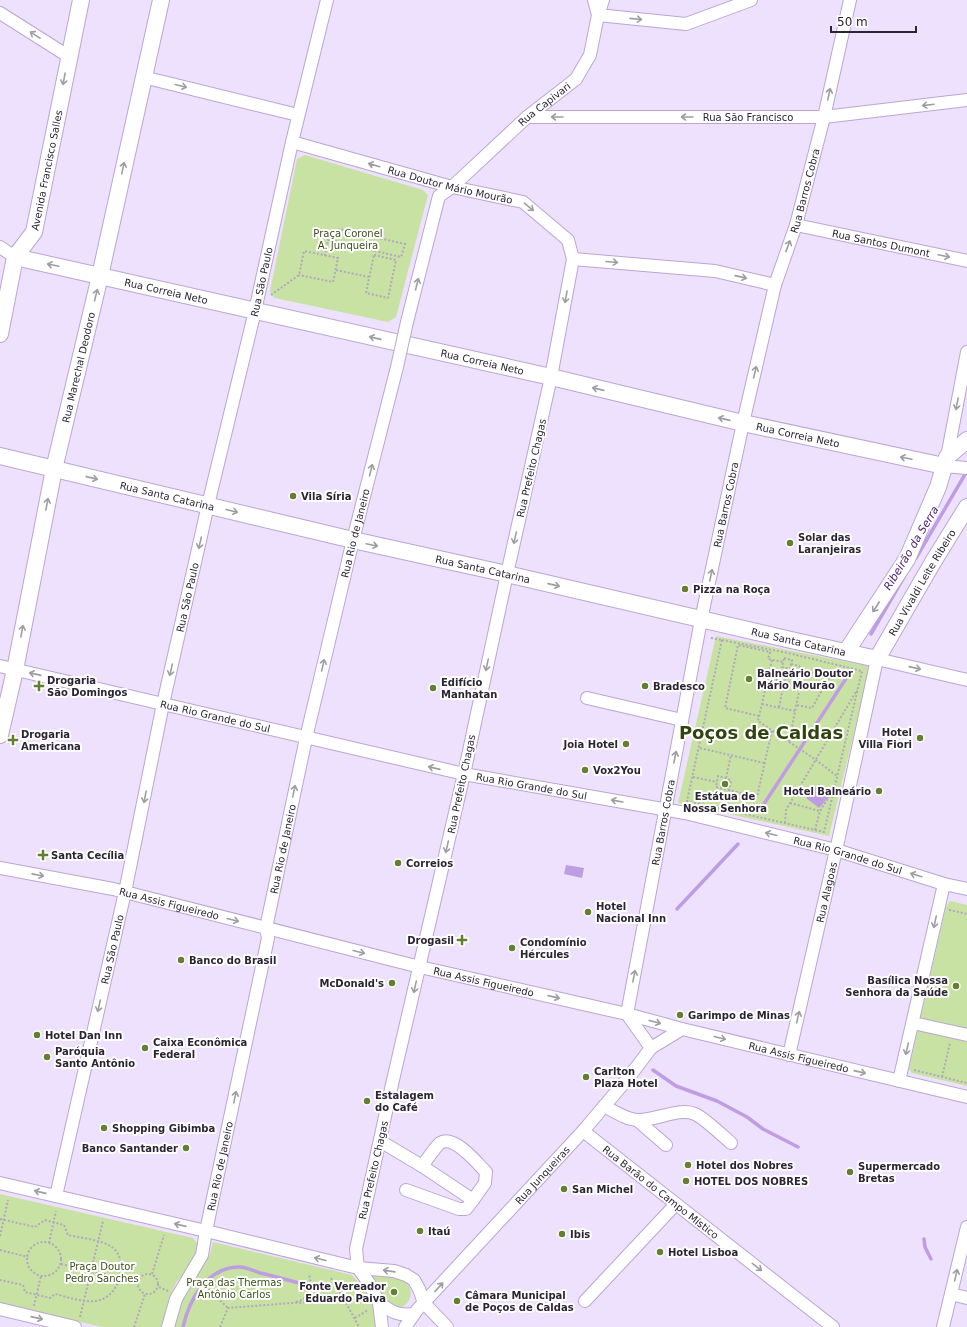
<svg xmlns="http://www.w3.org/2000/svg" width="967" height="1327" font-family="'DejaVu Sans',sans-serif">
	<rect width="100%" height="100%" fill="#eee1fd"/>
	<g fill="#c8e2a3">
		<path d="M305 155 423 190 428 195 396 317 388 322 275 298 271 295 270 291 297 159Z"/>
		<path d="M716 636 868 666V675L829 836 678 803Z"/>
		<path d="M950 901 967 905V1086L912 1073 909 1069 946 907Z"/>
		<path d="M0 1194 193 1238 199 1246 196 1259 176 1283 169 1298 165 1312 163 1327H102L0 1303Z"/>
		<path d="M213 1242 352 1275C364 1288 377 1308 377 1327H174L180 1303 203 1264 209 1257Z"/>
		<path d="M372 1275C382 1276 397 1275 405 1282 421 1294 400 1323 383 1298 378 1291 375 1282 372 1275Z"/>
	</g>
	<g fill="#bf9de3">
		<path d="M819 784 831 795 819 808 806 798Z"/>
		<path d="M566 865 584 868 582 878 564 874Z"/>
	</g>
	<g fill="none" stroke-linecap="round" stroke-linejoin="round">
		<g stroke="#bf9de3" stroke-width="3.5">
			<path d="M916 558 967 471"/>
			<path d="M871 634 904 577"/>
			<path d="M760 810 849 674"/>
			<path d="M677 909 738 844"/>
			<path d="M653 1070 676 1086 717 1101 747 1117 763 1129 798 1147"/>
			<path d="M924 1239 925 1247 931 1259"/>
			<path d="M183 1327C189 1300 207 1267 239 1267 246 1267 254 1271 260 1273 274 1276 288 1280 302 1284"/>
		</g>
		<defs>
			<g id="minor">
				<path d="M603 0 598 15 686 24 751 0"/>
				<path d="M0 13 68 56"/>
				<path d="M143 77 298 115"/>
				<path id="s1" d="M527 117H824L967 100"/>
				<path id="s2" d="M292 142 452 187 523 202 568 240 573 259 551 377 507 574 464 774 393 1080 356 1249 358 1268 369 1283 379 1303 382 1327"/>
				<path id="s3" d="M796 225 967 261"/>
				<path d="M0 247 15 257"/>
				<path d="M573 259 715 271 775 285"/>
				<path id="s4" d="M407 322 439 196 452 187 527 117 576 79 590 55 598 15 594 0"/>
				<path d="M947 457 967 352"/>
				<path d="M944 466 967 468"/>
				<path id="s5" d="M0 666 464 774 685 813 836 850 944 884 967 889"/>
				<path d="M587 698 682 720"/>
				<path id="s6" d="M0 868 113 889 420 967 627 1014 682 1029 967 1097"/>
				<path id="s7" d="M627 1014 701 620 743 423 775 285 796 225 824 117 850 0"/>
				<path d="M627 1014 651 1048"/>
				<path d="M913 1023 967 1035"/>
				<path id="s8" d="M789 1055 839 837 877 659 967 680"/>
				<path d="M899 1081 944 884"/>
				<path d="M604 1106C614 1111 627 1120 638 1120 655 1121 679 1107 695 1114 704 1118 722 1135 731 1143"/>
				<path d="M637 1120 666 1145"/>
				<path id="s9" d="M583 1131 833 1327"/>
				<path d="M380 1141 422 1166 473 1200 466 1209H459L406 1190"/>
				<path d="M422 1166C426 1161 436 1146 440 1143 454 1134 477 1163 486 1172L485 1183 473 1200"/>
				<path d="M0 1183 206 1231 358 1268 394 1271 406 1275 414 1280 419 1289 424 1303 447 1327"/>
				<path id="s10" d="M56 1196 125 892 163 704 208 505 255 311 292 142 327 0"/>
				<path d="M951 1294 967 1298"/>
				<path d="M585 1301 676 1204"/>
				<path d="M379 1303C392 1312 398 1316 414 1314"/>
				<path d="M0 1309 75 1327"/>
				<path id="s11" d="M168 1327 176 1299 202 1255 206 1231 268 938 266 928 306 738 353 540 397 367"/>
				<path id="s12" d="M405 1327 417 1310 583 1131 629 1077 651 1048 682 1029"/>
				<path d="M943 1327 967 1227"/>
			</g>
			<g id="major">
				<path id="s13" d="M15 257 551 377 743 423 944 466"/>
				<path id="s14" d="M0 334 15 257 34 232 81 0"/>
				<path id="s15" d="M0 456 353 540 507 574 791 640 877 659 933 562 967 507"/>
				<path d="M846 652 907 559 938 487 947 457 967 440"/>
				<path id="s16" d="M0 735 15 670 54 469 100 276 161 0"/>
			</g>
		</defs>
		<use href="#minor" stroke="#baa6d2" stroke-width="14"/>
		<use href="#major" stroke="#baa6d2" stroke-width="18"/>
		<g stroke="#b2a7bf" stroke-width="2" stroke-dasharray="2 2" stroke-linecap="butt">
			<path d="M374 255 396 260 388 298 366 293Z"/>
			<path d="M325 256 328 240 401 257 405 244 339 229 336 242"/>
			<path d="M336 270 369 277"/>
			<path d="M271 295 299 275 304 251 338 258 333 282 299 275"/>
			<path d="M711 638 722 640"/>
			<path d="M722 640 788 653 862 671 824 832 687 801Z"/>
			<path d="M784 658 792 660 790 669 782 667Z"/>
			<path d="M772 660 758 721 816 760 837 776"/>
			<path d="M791 664 799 666 803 671 830 676 812 708 796 705"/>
			<path d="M768 678 823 689"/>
			<path d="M762 704 795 711"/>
			<path d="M779 707 787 668"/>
			<path d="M759 716 725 708 738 645 770 652 768 659 783 662"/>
			<path d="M789 742 803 671"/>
			<path d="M700 748 764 763"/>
			<path d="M693 777 717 782"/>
			<path d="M726 778 731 755"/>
			<path d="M729 791 731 780 718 776 716 787 757 797 772 730"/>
			<path d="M790 803 820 811"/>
			<path d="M743 813 747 795"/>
			<path d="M785 823 786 810 857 690"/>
			<path d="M815 830 820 811 832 792"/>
			<path d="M950 911V910L967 914"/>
			<path d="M914 1070 967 1083"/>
			<path d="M942 1077 950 1043"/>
			<path d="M0 1219 35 1227 45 1220 64 1225 68 1235C81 1238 102 1240 112 1247 130 1261 119 1295 100 1300 86 1304 68 1297 55 1294L50 1298 25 1292 23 1285 0 1280"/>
			<path d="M0 1236 8 1200"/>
			<circle cx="44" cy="1259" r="17"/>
			<path d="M49 1243 56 1211"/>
			<path d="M0 1250 28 1257"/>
			<path d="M61 1264 138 1282"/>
			<circle cx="148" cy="1284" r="10"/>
			<path d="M152 1274 164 1235"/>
			<path d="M331 1278 345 1301"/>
			<path d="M200 1281 228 1308"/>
			<path d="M159 1287 168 1291"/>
			<path d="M296 1302C310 1299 313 1287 309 1275"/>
			<path d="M34 1306 41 1276"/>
			<path d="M80 1317 103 1221"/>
			<path d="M355 1318 368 1310"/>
			<path d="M134 1327 145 1294"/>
			<path d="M220 1327 228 1308 291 1303 345 1301 359 1327"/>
		</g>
		<use href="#minor" stroke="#fff" stroke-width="12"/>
		<use href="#major" stroke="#fff" stroke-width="16"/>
		<defs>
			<path id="minor-bridge" d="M397 367 407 322"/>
		</defs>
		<use href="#minor-bridge" stroke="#baa6d2" stroke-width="14" stroke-linecap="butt"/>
		<use href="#minor-bridge" stroke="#fff" stroke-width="12"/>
	</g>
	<defs><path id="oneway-shaft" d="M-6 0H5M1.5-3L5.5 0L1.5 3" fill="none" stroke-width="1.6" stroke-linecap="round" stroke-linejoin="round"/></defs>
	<g stroke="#a09ca4">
		<use href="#oneway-shaft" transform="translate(636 19) rotate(6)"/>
		<use href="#oneway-shaft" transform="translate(35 35) rotate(-148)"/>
		<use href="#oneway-shaft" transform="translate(64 79) rotate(101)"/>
		<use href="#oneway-shaft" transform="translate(181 86) rotate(14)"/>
		<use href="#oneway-shaft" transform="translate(829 94) rotate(-78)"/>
		<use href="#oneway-shaft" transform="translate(928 105) rotate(173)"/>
		<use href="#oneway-shaft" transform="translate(557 117) rotate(180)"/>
		<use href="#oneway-shaft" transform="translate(687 117) rotate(180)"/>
		<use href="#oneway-shaft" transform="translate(374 165) rotate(-164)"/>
		<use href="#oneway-shaft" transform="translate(123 168) rotate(-78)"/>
		<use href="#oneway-shaft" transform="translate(529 207) rotate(40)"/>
		<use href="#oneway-shaft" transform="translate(788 246) rotate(-70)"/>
		<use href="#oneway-shaft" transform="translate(944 256) rotate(12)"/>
		<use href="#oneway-shaft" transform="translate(612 262) rotate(5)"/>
		<use href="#oneway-shaft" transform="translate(53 265) rotate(-168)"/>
		<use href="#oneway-shaft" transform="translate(741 277) rotate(13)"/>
		<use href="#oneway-shaft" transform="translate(417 284) rotate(-76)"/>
		<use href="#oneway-shaft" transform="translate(96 295) rotate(-76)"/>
		<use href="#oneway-shaft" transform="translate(566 297) rotate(100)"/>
		<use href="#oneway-shaft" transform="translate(375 338) rotate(-167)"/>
		<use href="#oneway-shaft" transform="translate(755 372) rotate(-77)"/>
		<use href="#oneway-shaft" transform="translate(598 389) rotate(-167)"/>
		<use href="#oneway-shaft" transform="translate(957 404) rotate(101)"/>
		<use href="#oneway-shaft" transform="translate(724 419) rotate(-167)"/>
		<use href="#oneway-shaft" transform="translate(906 458) rotate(-168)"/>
		<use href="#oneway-shaft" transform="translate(371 470) rotate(-76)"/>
		<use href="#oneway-shaft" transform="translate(92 478) rotate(13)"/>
		<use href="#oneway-shaft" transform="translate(47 504) rotate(-79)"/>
		<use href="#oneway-shaft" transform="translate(232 511) rotate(14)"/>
		<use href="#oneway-shaft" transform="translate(515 538) rotate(103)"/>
		<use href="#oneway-shaft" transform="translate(200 543) rotate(103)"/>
		<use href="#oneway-shaft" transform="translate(372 545) rotate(12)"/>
		<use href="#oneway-shaft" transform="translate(711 575) rotate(-78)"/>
		<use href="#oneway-shaft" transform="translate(554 585) rotate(13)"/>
		<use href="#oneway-shaft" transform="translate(876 607) rotate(123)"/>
		<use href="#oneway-shaft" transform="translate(22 631) rotate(-79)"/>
		<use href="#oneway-shaft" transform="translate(323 665) rotate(-77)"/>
		<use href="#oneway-shaft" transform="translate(487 665) rotate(102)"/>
		<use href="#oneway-shaft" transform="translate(915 668) rotate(13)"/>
		<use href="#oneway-shaft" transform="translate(171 670) rotate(103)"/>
		<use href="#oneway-shaft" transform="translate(35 674) rotate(-167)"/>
		<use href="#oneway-shaft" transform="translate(675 757) rotate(-79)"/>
		<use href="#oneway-shaft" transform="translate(434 768) rotate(-167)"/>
		<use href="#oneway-shaft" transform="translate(294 791) rotate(-78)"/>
		<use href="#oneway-shaft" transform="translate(145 797) rotate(101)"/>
		<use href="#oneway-shaft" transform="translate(617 801) rotate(-170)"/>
		<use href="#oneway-shaft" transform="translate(771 834) rotate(-166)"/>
		<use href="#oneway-shaft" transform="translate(447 847) rotate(103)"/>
		<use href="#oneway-shaft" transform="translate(38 875) rotate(11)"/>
		<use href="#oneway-shaft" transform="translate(916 875) rotate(-163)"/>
		<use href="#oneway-shaft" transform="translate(233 920) rotate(14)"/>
		<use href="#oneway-shaft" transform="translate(935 922) rotate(102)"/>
		<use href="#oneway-shaft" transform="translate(359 952) rotate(14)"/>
		<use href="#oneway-shaft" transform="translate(634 976) rotate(-79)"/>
		<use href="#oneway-shaft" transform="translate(415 987) rotate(103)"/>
		<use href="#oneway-shaft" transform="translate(554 997) rotate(13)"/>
		<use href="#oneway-shaft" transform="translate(99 1006) rotate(103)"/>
		<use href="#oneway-shaft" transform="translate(798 1017) rotate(-77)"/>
		<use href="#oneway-shaft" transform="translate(655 1022) rotate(15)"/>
		<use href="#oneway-shaft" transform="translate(720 1038) rotate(14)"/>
		<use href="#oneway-shaft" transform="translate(907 1049) rotate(103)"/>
		<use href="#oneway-shaft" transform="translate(860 1072) rotate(13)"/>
		<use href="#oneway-shaft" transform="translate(235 1097) rotate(-78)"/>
		<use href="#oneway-shaft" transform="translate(40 1192) rotate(-167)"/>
		<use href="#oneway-shaft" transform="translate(180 1225) rotate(-167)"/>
		<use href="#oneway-shaft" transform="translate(320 1259) rotate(-166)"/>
		<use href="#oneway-shaft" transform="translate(757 1267) rotate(38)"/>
		<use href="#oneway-shaft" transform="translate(389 1271) rotate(-172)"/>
		<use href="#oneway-shaft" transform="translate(956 1275) rotate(-77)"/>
		<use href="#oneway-shaft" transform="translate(439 1287) rotate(-47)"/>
		<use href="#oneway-shaft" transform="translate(37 1318) rotate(13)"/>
	</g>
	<g fill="#647f32" stroke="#fff" stroke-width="1.5">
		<circle cx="293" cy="496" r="4"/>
		<circle cx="790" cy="543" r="4"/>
		<circle cx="685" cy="589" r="4"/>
		<circle cx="749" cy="679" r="4"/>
		<path d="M37 680h4v4h4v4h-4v4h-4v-4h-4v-4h4z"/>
		<circle cx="645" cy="686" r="4"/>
		<circle cx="433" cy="688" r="4"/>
		<circle cx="920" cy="738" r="4"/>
		<path d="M11 734h4v4h4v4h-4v4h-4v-4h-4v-4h4z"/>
		<circle cx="626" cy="744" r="4"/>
		<circle cx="585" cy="770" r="4"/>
		<circle cx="725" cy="784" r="4"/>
		<circle cx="879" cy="791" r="4"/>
		<path d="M41 849h4v4h4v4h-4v4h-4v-4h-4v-4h4z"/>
		<circle cx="398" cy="863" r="4"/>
		<circle cx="588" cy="912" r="4"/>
		<path d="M460 934h4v4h4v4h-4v4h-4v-4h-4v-4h4z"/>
		<circle cx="512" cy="948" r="4"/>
		<circle cx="181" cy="960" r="4"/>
		<circle cx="392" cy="983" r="4"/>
		<circle cx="956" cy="986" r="4"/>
		<circle cx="680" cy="1015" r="4"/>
		<circle cx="37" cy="1035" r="4"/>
		<circle cx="145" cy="1048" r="4"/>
		<circle cx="47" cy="1057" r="4"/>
		<circle cx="586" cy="1077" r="4"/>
		<circle cx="367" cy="1101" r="4"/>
		<circle cx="104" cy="1128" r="4"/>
		<circle cx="186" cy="1148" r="4"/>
		<circle cx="688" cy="1165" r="4"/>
		<circle cx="850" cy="1172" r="4"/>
		<circle cx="686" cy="1181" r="4"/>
		<circle cx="564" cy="1189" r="4"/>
		<circle cx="420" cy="1231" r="4"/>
		<circle cx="562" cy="1234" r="4"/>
		<circle cx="660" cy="1252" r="4"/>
		<circle cx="394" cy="1292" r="4"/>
		<circle cx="457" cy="1301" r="4"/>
	</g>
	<g text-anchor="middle" stroke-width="4" stroke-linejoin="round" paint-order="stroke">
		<g font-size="10" fill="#2c2435" stroke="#fff">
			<text dy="4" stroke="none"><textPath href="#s4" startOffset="270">Rua Capivari</textPath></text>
			<text dy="4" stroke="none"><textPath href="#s1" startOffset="221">Rua São Francisco</textPath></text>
			<text dy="4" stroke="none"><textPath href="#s14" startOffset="173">Avenida Francisco Salles</textPath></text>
			<text dy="4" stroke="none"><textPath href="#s2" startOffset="164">Rua Doutor Mário Mourão</textPath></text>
			<text dy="4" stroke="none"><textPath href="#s7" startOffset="843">Rua Barros Cobra</textPath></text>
			<text dy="4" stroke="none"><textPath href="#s3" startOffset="87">Rua Santos Dumont</textPath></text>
			<text dy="4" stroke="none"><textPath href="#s10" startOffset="937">Rua São Paulo</textPath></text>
			<text dy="4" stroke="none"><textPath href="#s13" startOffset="155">Rua Correia Neto</textPath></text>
			<text dy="4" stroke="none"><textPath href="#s13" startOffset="479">Rua Correia Neto</textPath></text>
			<text dy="4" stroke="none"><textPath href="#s16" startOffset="376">Rua Marechal Deodoro</textPath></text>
			<text dy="4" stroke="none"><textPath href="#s13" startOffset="803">Rua Correia Neto</textPath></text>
			<text transform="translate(531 468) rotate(-77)" y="4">Rua Prefeito Chagas</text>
			<text dy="4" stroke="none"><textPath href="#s15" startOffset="172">Rua Santa Catarina</textPath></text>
			<text dy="4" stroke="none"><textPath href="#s7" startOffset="519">Rua Barros Cobra</textPath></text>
			<text dy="4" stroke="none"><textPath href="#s11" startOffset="819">Rua Rio de Janeiro</textPath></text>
			<text dy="4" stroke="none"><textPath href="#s15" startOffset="496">Rua Santa Catarina</textPath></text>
			<text dy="4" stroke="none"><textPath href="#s15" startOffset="989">Rua Vivaldi Leite Ribeiro</textPath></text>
			<text dy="4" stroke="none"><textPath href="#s10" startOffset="613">Rua São Paulo</textPath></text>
			<text dy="4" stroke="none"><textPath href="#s15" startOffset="820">Rua Santa Catarina</textPath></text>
			<text dy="4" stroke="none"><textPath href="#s5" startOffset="221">Rua Rio Grande do Sul</textPath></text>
			<text transform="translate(461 784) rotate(-78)" y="4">Rua Prefeito Chagas</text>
			<text dy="4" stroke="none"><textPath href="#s5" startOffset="545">Rua Rio Grande do Sul</textPath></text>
			<text dy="4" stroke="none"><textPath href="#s7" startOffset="195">Rua Barros Cobra</textPath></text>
			<text dy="4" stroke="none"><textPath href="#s11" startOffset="495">Rua Rio de Janeiro</textPath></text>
			<text dy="4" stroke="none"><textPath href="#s5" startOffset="869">Rua Rio Grande do Sul</textPath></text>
			<text dy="4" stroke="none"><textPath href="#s8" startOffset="167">Rua Alagoas</textPath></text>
			<text dy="4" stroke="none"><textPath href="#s6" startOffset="173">Rua Assis Figueiredo</textPath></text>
			<text dy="4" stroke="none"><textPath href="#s10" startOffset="253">Rua São Paulo</textPath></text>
			<text dy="4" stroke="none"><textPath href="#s6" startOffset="497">Rua Assis Figueiredo</textPath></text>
			<text dy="4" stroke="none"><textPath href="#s6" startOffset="821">Rua Assis Figueiredo</textPath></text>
			<text dy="4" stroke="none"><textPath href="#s11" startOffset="171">Rua Rio de Janeiro</textPath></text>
			<text transform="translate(373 1170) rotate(-77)" y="4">Rua Prefeito Chagas</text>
			<text dy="4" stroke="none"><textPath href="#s12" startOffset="205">Rua Junqueiras</textPath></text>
			<text dy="4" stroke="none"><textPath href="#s9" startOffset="99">Rua Barão do Campo Místico</textPath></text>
		</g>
		<g font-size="10" fill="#3d4f1a" stroke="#fff">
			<text x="348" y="237">Praça Coronel<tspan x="348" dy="12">A. Junqueira</tspan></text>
			<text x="102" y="1270">Praça Doutor<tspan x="102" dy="12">Pedro Sanches</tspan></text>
			<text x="234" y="1286">Praça das Thermas<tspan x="234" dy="12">Antônio Carlos</tspan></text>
		</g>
		<g font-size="10" font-weight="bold" fill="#2c2435" stroke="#fff" text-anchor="start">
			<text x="301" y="500">Vila Síria</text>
			<text x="798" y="541">Solar das<tspan x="798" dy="12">Laranjeiras</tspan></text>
			<text x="693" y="593">Pizza na Roça</text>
			<text x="757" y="677">Balneário Doutor<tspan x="757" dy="12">Mário Mourão</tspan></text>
			<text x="47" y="684">Drogaria<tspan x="47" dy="12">São Domingos</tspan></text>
			<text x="441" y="686">Edifício<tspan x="441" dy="12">Manhatan</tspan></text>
			<text x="653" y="690">Bradesco</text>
			<text x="912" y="736" text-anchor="end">Hotel<tspan x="912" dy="12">Villa Fiori</tspan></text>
			<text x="21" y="738">Drogaria<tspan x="21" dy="12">Americana</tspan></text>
			<text x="618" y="748" text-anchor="end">Joia Hotel</text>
			<text x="593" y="774">Vox2You</text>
			<text x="871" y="795" text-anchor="end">Hotel Balneário</text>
			<text x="725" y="800" text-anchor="middle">Estátua de<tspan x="725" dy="12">Nossa Senhora</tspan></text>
			<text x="51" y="859">Santa Cecília</text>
			<text x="406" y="867">Correios</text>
			<text x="596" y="910">Hotel<tspan x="596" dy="12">Nacional Inn</tspan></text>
			<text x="454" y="944" text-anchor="end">Drogasil</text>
			<text x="520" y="946">Condomínio<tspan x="520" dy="12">Hércules</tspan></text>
			<text x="189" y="964">Banco do Brasil</text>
			<text x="948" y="984" text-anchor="end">Basílica Nossa<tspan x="948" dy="12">Senhora da Saúde</tspan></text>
			<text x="384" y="987" text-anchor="end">McDonald's</text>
			<text x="688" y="1019">Garimpo de Minas</text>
			<text x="45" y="1039">Hotel Dan Inn</text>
			<text x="153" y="1046">Caixa Econômica<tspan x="153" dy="12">Federal</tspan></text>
			<text x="55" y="1055">Paróquia<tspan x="55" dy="12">Santo Antônio</tspan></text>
			<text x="594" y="1075">Carlton<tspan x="594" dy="12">Plaza Hotel</tspan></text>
			<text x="375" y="1099">Estalagem<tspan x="375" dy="12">do Café</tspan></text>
			<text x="112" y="1132">Shopping Gibimba</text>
			<text x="178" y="1152" text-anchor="end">Banco Santander</text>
			<text x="696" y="1169">Hotel dos Nobres</text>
			<text x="858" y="1170">Supermercado<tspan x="858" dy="12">Bretas</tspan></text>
			<text x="694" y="1185">HOTEL DOS NOBRES</text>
			<text x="572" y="1193">San Michel</text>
			<text x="428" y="1235">Itaú</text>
			<text x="570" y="1238">Ibis</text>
			<text x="668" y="1256">Hotel Lisboa</text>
			<text x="386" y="1290" text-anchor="end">Fonte Vereador<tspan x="386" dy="12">Eduardo Paiva</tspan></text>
			<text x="465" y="1299">Câmara Municipal<tspan x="465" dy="12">de Poços de Caldas</tspan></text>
		</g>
		<g font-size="11" font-style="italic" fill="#491b6d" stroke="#fff">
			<text transform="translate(911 548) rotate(-59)" y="4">Ribeirão da Serra</text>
		</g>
		<g font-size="18" font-weight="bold" fill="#32440e" stroke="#fff">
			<text x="761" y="739">Poços de Caldas</text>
		</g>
	</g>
	<path d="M831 26v6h85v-6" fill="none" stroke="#2c2435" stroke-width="2"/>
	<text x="837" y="26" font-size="12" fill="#2c2435" stroke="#ffffff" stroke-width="3" paint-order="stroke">50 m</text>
</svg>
